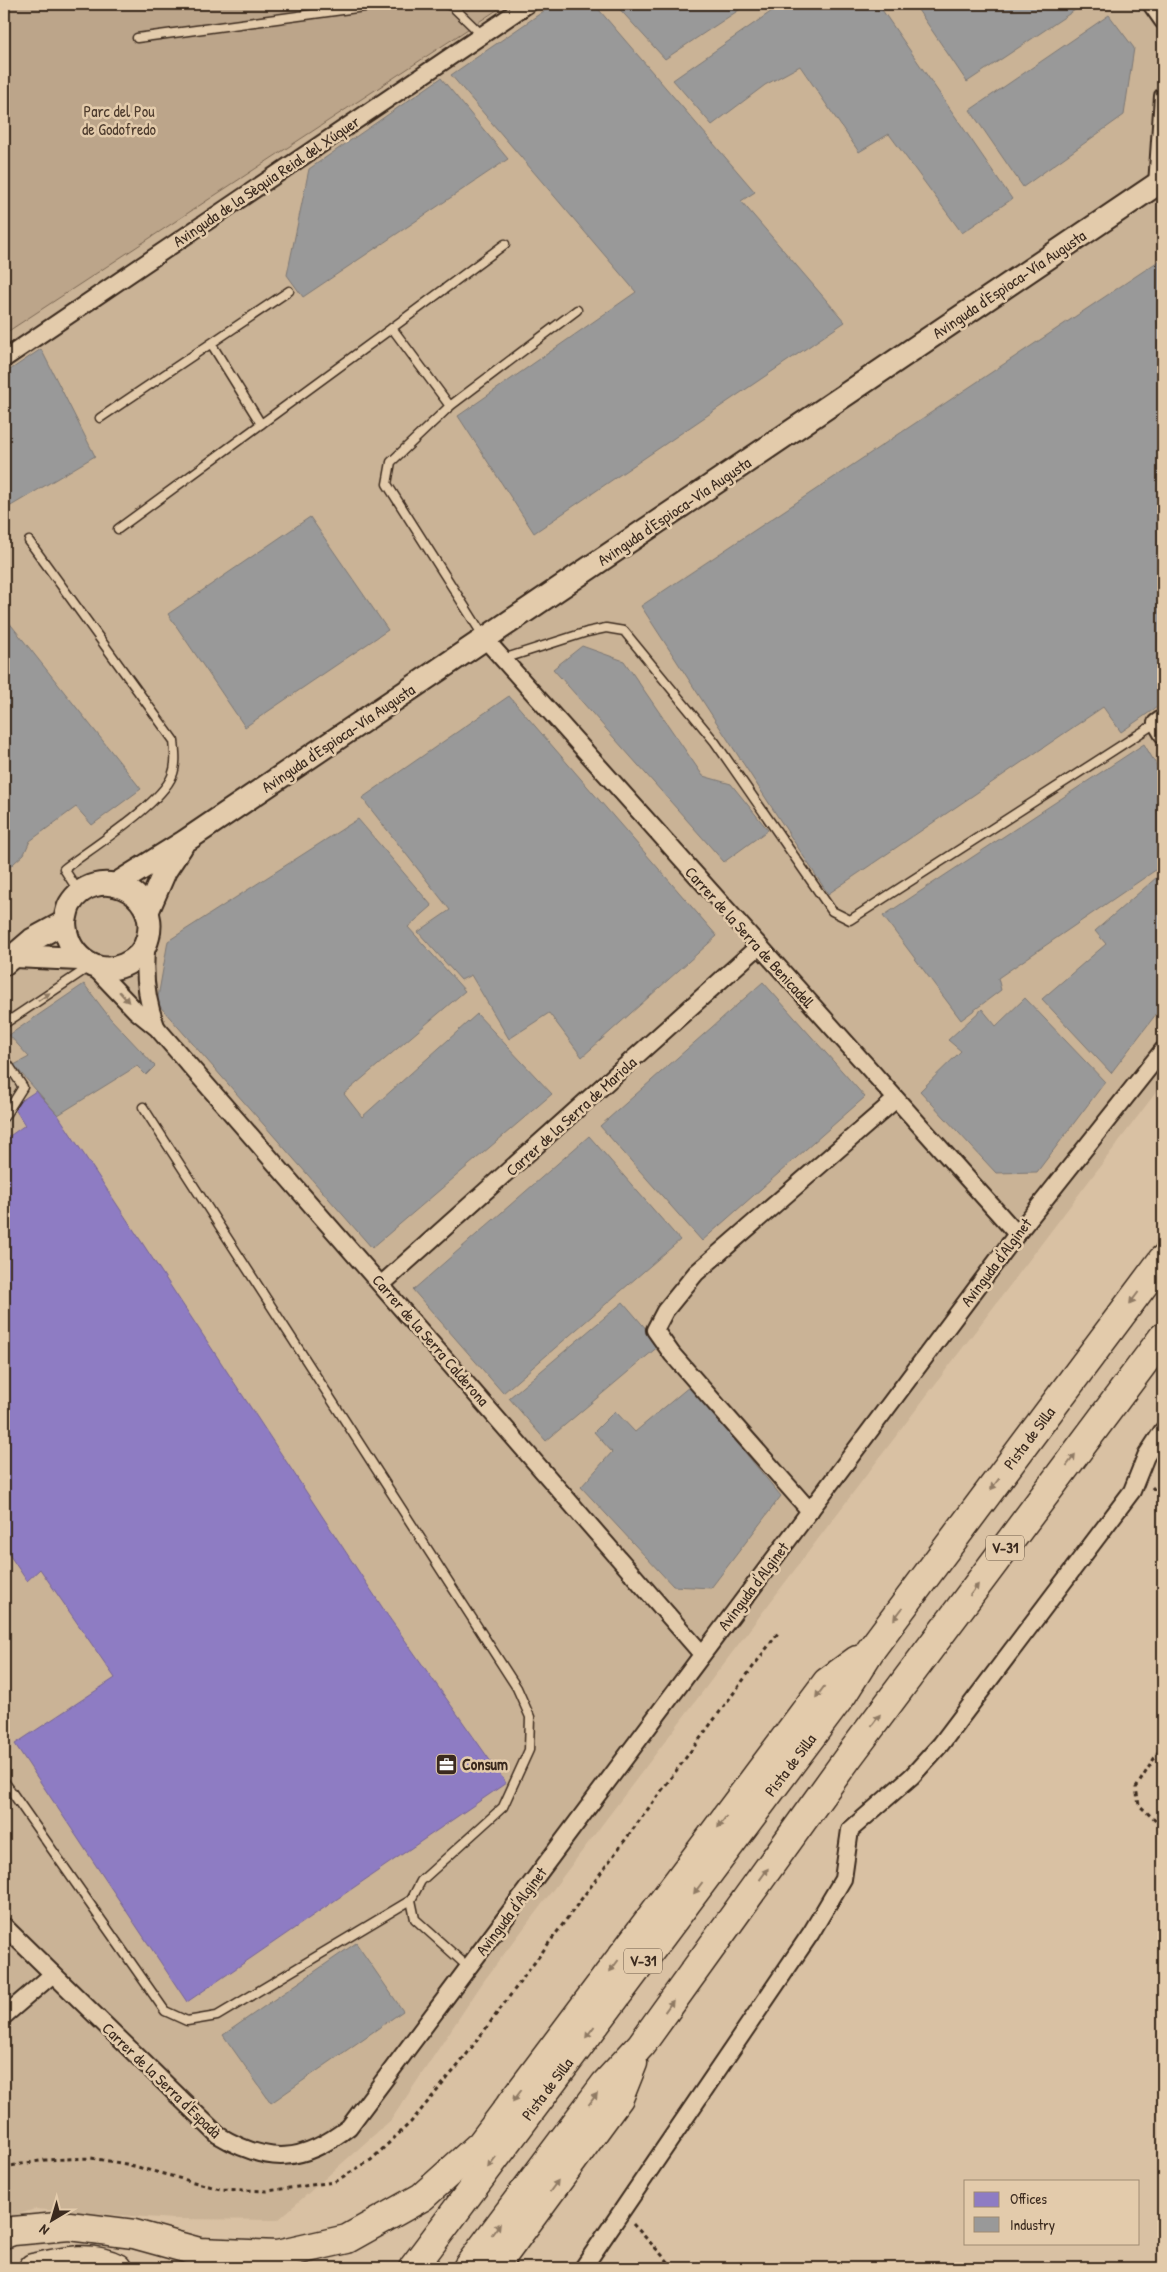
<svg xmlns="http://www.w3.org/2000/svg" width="1167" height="2272" font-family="'Patrick Hand',sans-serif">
	<rect width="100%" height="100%" fill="#d9c1a3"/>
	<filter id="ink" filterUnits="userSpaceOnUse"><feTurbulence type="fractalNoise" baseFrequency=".02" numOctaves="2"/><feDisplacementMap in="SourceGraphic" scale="10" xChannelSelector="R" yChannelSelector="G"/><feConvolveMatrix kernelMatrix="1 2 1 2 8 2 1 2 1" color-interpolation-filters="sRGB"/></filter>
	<g filter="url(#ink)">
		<path fill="#cab396" d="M471 4H1163V1083L483 1982 391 2120 278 2220 173 2219 35 2209 4 2219V311Z"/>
		<path fill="#bca58a" stroke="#7c6854" d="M4 4H506L4 334Z"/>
		<path fill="#8e7cc3" stroke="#756392" d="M36 1091 58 1115 388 1616 506 1783 187 2002 15 1744 115 1678 40 1569 27 1581 4 1547V1140L25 1125 13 1106Z"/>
		<g fill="#999" stroke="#7d7874">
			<path d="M554 4H594L755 192 741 201 845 322 534 533 458 416 636 292 451 75Z"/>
			<path d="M615 4H748L665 59Z"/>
			<path d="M782 4H878L1012 199 962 233 889 134 859 152 800 66 765 85 712 125 673 80Z"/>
			<path d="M914 4H1084L967 82Z"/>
			<path d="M1109 15 1134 48 1124 115 1023 187 970 110Z"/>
			<path d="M441 78 508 159 303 297 287 275 309 169Z"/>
			<path d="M1163 258V703L1121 732 1103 707 828 894 641 606Z"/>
			<path d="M41 349 95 456 4 510V374Z"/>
			<path d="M310 517 388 630 245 727 168 614Z"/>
			<path d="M4 616 141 789 92 825 76 807 30 841 24 854 4 872Z"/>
			<path d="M582 646 624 661 703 776 731 784 768 830 724 862 553 669Z"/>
			<path d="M509 696 717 936 582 1057 549 1013 509 1039 471 975 461 980 418 932 450 910 362 798Z"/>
			<path d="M1144 744 1163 776V865L998 978 1001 990 961 1020 883 916Z"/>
			<path d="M358 819 432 906 408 927 465 991 344 1094 362 1117 477 1014 552 1094 372 1248 157 1003 168 941Z"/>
			<path d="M1157 877 1163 882V1005L1111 1073 1042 999 1106 944 1095 931Z"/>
			<path d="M763 982 865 1097 702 1241 600 1126Z"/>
			<path d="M84 984 110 1018 155 1066 146 1075 137 1066 58 1115 14 1065 29 1057 9 1035Z"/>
			<path d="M1025 998 1105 1082 1037 1172 996 1173 920 1091 961 1051 948 1040 982 1009 996 1026Z"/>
			<path d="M589 1136 680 1240 503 1393 413 1290Z"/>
			<path d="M623 1302 660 1345 546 1441 509 1398Z"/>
			<path d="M690 1386 781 1496 711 1588 673 1586 581 1487 612 1452 594 1432 615 1411 635 1432Z"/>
			<path d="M356 1943 403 2011 271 2103 223 2035Z"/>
		</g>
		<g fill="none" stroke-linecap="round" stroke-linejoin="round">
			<defs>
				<g id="lane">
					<path d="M446 4 452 6 482 35"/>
					<path d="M137 38 386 4"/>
					<path d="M212 345 261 424"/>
					<path d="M450 406 392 328 505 244"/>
					<path d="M100 418 289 291"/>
					<path d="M118 529 392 328"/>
					<path d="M29 541 174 741C175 752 177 764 172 776 161 804 90 849 64 869L79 892"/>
					<path d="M484 637 387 484 391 462 450 406 577 310"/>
					<path d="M503 659 587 632 606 628 624 631 715 742 832 911 850 920 1156 723"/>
					<path d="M4 1024 89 967"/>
					<path d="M4 1058 23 1087 4 1117"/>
					<path d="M143 1107 517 1688 530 1717 529 1750 503 1807 421 1881 411 1900 415 1919 468 1967"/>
					<path d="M4 1781 165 2011 187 2021 217 2016 411 1900"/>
				</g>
				<g id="street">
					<path d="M1151 4 1163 21"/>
					<path d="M1157 185 1163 96"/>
					<path d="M4 359 528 4"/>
					<path d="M485 639 1017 1234"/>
					<path d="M1163 718 1156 723 1163 735"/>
					<path d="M147 943C143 972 146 999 156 1026"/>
					<path d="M92 965 136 1011 157 1028 702 1654"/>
					<path d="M382 1284 759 946"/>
					<path d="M810 1511 672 1354 655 1330 665 1311 696 1273 895 1100"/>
					<path d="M4 1926 218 2135C268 2165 303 2163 349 2127L1017 1234 1163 1050"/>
					<path d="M4 2016 53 1974"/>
					<path d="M583 2268 811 1933 843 1879 850 1830 912 1776 941 1744 1132 1491 1146 1456 1163 1430"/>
				</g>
				<g id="secondary">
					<path d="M115 885 184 842 1163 180"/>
					<path d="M148 910 165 871 181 847"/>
					<path d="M15 956 79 959"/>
					<path d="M4 964 32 940 65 922C66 917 67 909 70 904 95 863 160 890 148 937 145 950 136 960 124 965 93 978 66 953 65 922"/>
				</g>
				<g id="highway">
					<path d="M4 2234 13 2231 69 2226 134 2234 199 2252 277 2255 347 2239 422 2197 481 2144 827 1682 857 1660"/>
					<path d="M33 2268C61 2262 90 2254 117 2268"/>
					<path d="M413 2268 843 1694 870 1651 1163 1259"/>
					<path d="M467 2268 605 2084 641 2045 847 1759 1163 1337"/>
					<path d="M494 2268 619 2098 633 2063"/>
				</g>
			</defs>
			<use href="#lane" stroke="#3b2a1e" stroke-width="11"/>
			<use href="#street" stroke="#3b2a1e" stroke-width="20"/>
			<use href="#secondary" stroke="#3b2a1e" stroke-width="26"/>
			<use href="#highway" stroke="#3b2a1e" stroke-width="31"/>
			<g stroke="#3b2a1e" stroke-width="3" stroke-dasharray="4 4" stroke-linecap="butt">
				<path d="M1152 1487 1163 1500"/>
				<path d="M1163 1744 1136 1788 1139 1805 1163 1828"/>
				<path d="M4 2167 45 2160 91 2158 126 2164 220 2189 267 2191 334 2182 371 2160 411 2122 461 2062 778 1633"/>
				<path d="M633 2224 674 2268"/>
			</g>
			<use href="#lane" stroke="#e3cbab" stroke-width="8"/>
			<use href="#street" stroke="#e3cbab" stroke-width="16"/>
			<use href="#secondary" stroke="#e3cbab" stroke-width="22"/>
			<use href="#highway" stroke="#e3cbab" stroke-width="28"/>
		</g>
		<defs><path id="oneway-solid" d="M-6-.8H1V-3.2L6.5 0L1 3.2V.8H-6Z" transform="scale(1.25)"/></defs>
		<g fill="#8f7a64">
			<use href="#oneway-solid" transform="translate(44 997) rotate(-35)"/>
			<use href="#oneway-solid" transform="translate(124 997) rotate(48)"/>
			<use href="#oneway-solid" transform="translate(1134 1298) rotate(127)"/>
			<use href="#oneway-solid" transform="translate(1071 1460) rotate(-53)"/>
			<use href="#oneway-solid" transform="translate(995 1484) rotate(127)"/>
			<use href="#oneway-solid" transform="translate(974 1590) rotate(-53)"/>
			<use href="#oneway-solid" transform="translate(898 1614) rotate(127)"/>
			<use href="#oneway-solid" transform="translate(820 1692) rotate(127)"/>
			<use href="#oneway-solid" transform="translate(876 1720) rotate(-53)"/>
			<use href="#oneway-solid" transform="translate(722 1822) rotate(127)"/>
			<use href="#oneway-solid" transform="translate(764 1874) rotate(-54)"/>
			<use href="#oneway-solid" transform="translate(698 1888) rotate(127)"/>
			<use href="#oneway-solid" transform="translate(614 1966) rotate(127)"/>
			<use href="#oneway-solid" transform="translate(669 2006) rotate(-54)"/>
			<use href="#oneway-solid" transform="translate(590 2032) rotate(127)"/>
			<use href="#oneway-solid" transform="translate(517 2096) rotate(127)"/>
			<use href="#oneway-solid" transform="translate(593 2099) rotate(-53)"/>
			<use href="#oneway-solid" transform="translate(492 2162) rotate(127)"/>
			<use href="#oneway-solid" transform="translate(554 2186) rotate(-54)"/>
			<use href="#oneway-solid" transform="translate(496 2229) rotate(-53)"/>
		</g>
	</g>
	<defs>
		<symbol id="office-square" viewBox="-11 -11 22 22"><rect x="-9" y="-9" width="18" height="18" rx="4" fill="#3b2a1e" stroke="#e3cbab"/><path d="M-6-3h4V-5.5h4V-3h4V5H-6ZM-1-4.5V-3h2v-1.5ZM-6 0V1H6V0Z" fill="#fff"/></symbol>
	</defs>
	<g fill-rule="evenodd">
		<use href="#office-square" x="434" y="1752" width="25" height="25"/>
	</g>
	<g text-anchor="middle" stroke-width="5" stroke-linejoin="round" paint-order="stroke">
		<g fill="#e3cbab" stroke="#6d5a48" stroke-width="1">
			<rect x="986" y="1535.5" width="38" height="25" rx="4"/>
			<rect x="624" y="1948.5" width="38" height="25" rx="4"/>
		</g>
		<g font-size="15" font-weight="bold" fill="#3b2a1e">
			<text x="1005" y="1553">V-31</text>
			<text x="643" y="1966">V-31</text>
		</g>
		<g font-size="16" fill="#4e3c2e" stroke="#e3cbab">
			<text x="119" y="117">Parc del Pou<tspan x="119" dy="18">de Godofredo</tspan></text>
		</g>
		<g font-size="16" fill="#3b2a1e" stroke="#e3cbab">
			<text transform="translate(266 181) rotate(-34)" y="6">Avinguda de la Sèquia Reial del Xúquer</text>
			<text transform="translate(1009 284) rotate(-34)" y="6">Avinguda d'Espioca-Vía Augusta</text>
			<text transform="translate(674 511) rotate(-34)" y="6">Avinguda d'Espioca-Vía Augusta</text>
			<text transform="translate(338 738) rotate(-34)" y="6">Avinguda d'Espioca-Vía Augusta</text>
			<text transform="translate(750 937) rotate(48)" y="6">Carrer de la Serra de Benicadell</text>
			<text transform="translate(571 1116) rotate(-42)" y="6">Carrer de la Serra de Mariola</text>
			<text transform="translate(996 1262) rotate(-53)" y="6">Avinguda d'Alginet</text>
			<text transform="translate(431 1340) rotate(49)" y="6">Carrer de la Serra Calderona</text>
			<text transform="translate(1029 1438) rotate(-53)" y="6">Pista de Silla</text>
			<text transform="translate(753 1586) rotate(-53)" y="6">Avinguda d'Alginet</text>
			<text transform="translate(790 1765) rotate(-53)" y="6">Pista de Silla</text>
			<text transform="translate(511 1911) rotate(-53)" y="6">Avinguda d'Alginet</text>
			<text transform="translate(162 2080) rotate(44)" y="6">Carrer de la Serra d'Espadà</text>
			<text transform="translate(547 2089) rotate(-53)" y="6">Pista de Silla</text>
		</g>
		<g font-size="16" font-weight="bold" fill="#3b2a1e" stroke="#e3cbab" text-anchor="start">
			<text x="462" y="1770">Consum</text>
		</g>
	</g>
	<rect width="1167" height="2272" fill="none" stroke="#e3cbab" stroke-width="20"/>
	<rect x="10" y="10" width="1147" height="2252" fill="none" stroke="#3b2a1e" stroke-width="2" filter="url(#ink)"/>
	<rect x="964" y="2180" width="175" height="65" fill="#e3cbab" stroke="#a08b73"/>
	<rect x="974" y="2192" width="25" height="15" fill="#8e7cc3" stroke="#a08b73"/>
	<text x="1010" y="2204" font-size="15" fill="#3b2a1e">Offices</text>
	<rect x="974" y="2217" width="25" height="15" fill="#999999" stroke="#a08b73"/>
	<text x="1010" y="2230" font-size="15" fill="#3b2a1e">Industry</text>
	<g transform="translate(52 2220) rotate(218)" stroke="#e3cbab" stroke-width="4" paint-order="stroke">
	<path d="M0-4L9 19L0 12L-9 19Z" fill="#3b2a1e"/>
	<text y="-8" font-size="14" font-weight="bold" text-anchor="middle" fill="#3b2a1e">N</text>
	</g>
</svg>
